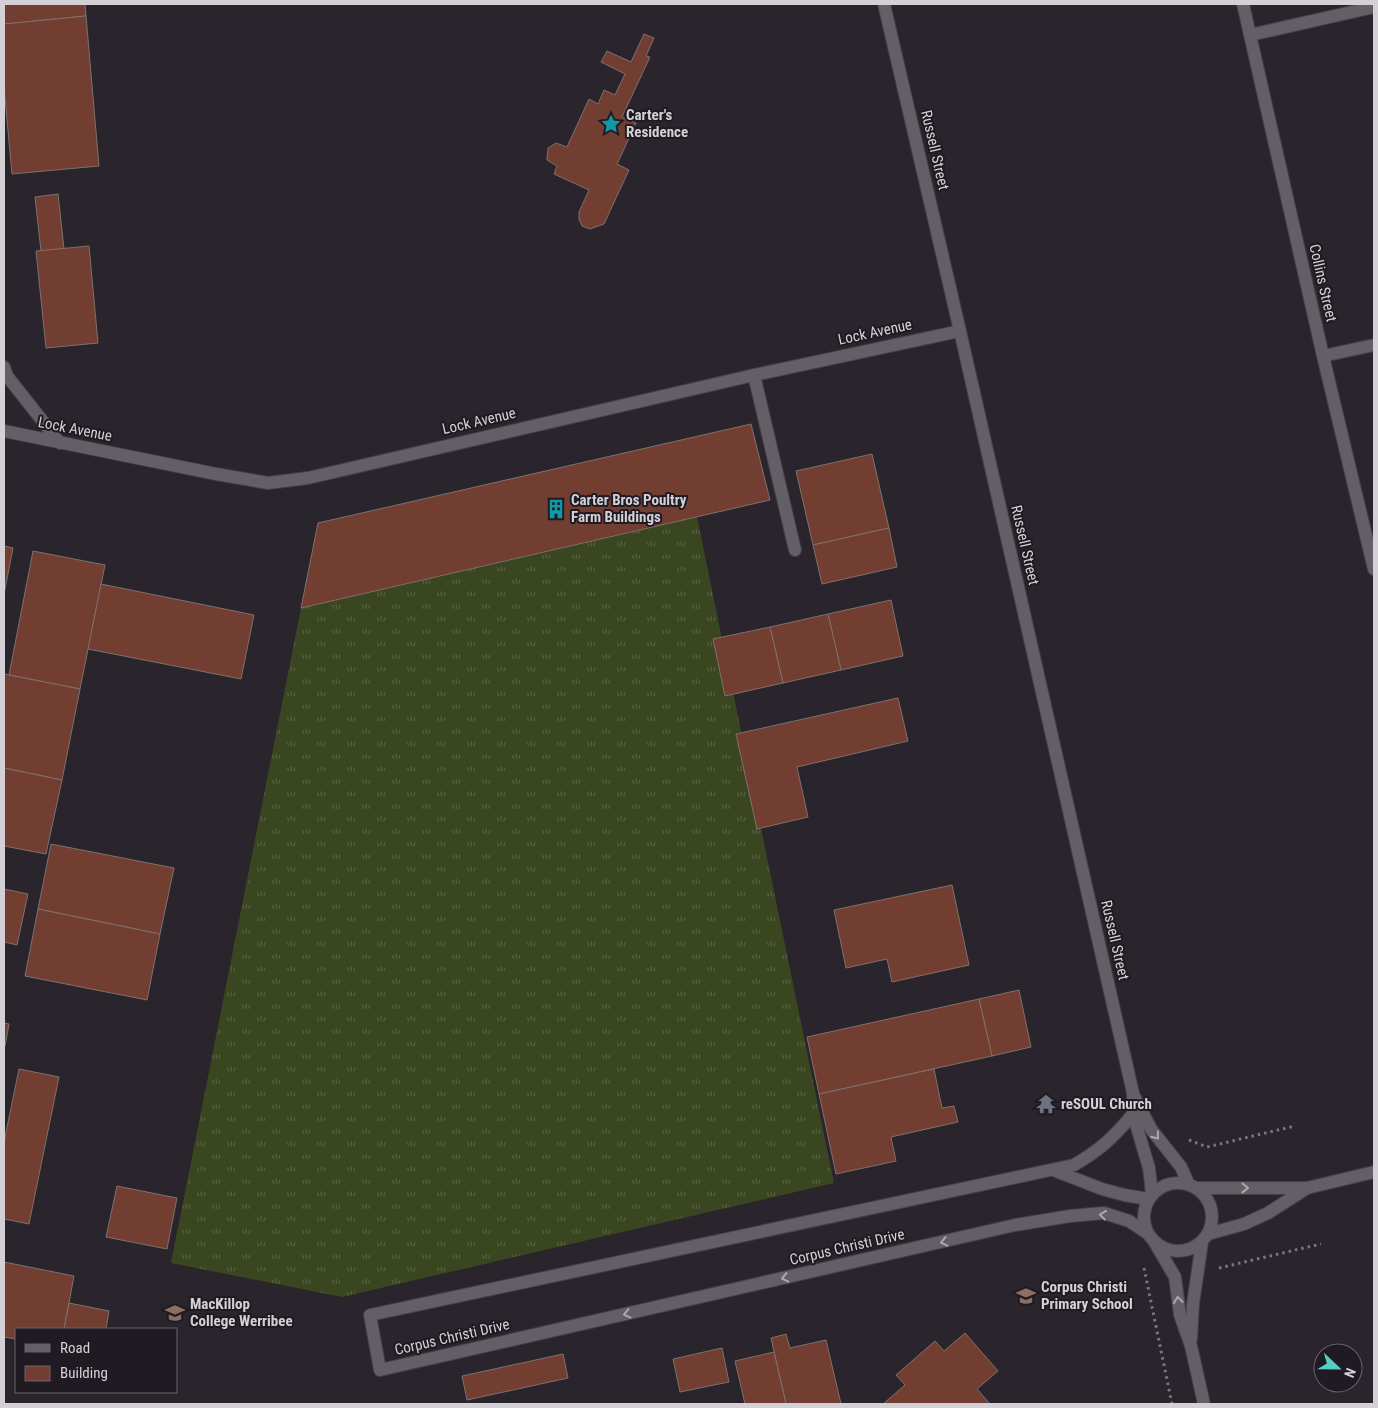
<svg xmlns="http://www.w3.org/2000/svg" width="1378" height="1408" font-family="'Roboto Condensed',sans-serif">
	<defs>
		<pattern id="grass-tufts" width="24" height="20" patternUnits="userSpaceOnUse" patternTransform="scale(1.25)"><rect width="24" height="20" fill="#394620"/><path d="M3 7l-1-3M5 7V3M7 7l1-3M15 17l-1-3M17 17v-4M19 17l1-3" fill="none" stroke="#556040"/></pattern>
	</defs>
	<rect width="100%" height="100%" fill="#2a242c"/>
	<path fill="url(#grass-tufts)" d="M697 517 834 1183 342 1297 171 1263 301 608Z"/>
	<g fill="#733e32" stroke="#7e716e">
		<path d="M4 4H85L86 16 4 24Z"/>
		<path d="M86 16 99 166 12 174 4 87V24Z"/>
		<path d="M644 34 654 38 646 56 650 57 622 117 636 123 617 164 629 170 604 224 590 229 582 226 579 219V212L589 190 554 174 557 166 547 160 548 148 556 143 567 147 589 99 598 104 604 90 615 95 625 74 601 62 607 51 631 62Z"/>
		<path d="M58 194 64 249 41 251 35 197Z"/>
		<path d="M89 246 98 343 46 348 36 251Z"/>
		<path d="M751 424 770 500 301 608 318 523Z"/>
		<path d="M872 454 889 528 813 545 796 471Z"/>
		<path d="M889 528 897 567 822 584 813 545Z"/>
		<path d="M4 546 13 548 4 594Z"/>
		<path d="M33 551 105 565 80 689 9 675Z"/>
		<path d="M101 584 254 615 241 679 88 649Z"/>
		<path d="M891 600 903 656 841 670 828 614Z"/>
		<path d="M828 614 841 670 783 683 770 627Z"/>
		<path d="M770 627 783 683 725 696 713 639Z"/>
		<path d="M4 674 80 689 62 780 4 768Z"/>
		<path d="M898 698 908 741 797 767 808 817 757 829 736 734Z"/>
		<path d="M4 768 62 780 46 854 4 846Z"/>
		<path d="M51 844 174 868 160 934 38 909Z"/>
		<path d="M952 885 969 965 892 982 887 959 846 968 834 910Z"/>
		<path d="M4 889 28 894 17 945 4 942Z"/>
		<path d="M38 909 160 934 147 1000 25 976Z"/>
		<path d="M1019 990 1031 1047 992 1056 979 999Z"/>
		<path d="M979 999 992 1056 819 1094 807 1037Z"/>
		<path d="M4 1023 9 1024 5 1046H4Z"/>
		<path d="M19 1069 59 1077 29 1224 4 1219V1142Z"/>
		<path d="M934 1069 942 1108 954 1106 958 1122 891 1137 896 1161 836 1174 819 1094Z"/>
		<path d="M117 1186 177 1198 167 1249 106 1237Z"/>
		<path d="M4 1262 74 1276 64 1329H16V1339L4 1337Z"/>
		<path d="M69 1303 109 1311 106 1329H64Z"/>
		<path d="M965 1333 998 1371 977 1389 990 1404H883L905 1385 896 1375 935 1341 944 1351Z"/>
		<path d="M786 1334 790 1348 826 1340 841 1404H786L771 1338Z"/>
		<path d="M722 1348 729 1382 680 1392 673 1359Z"/>
		<path d="M774 1352 786 1404H745L735 1361Z"/>
		<path d="M563 1354 568 1378 467 1400 462 1376Z"/>
	</g>
	<g fill="none" stroke-linecap="round" stroke-linejoin="round">
		<defs>
			<g id="minor">
				<path d="M884 4 960 331 1133 1093V1114L1149 1168 1152 1194"/>
				<path d="M1243 4 1323 356 1374 569"/>
				<path d="M1250 35 1374 7"/>
				<path d="M1323 356 1374 345"/>
				<path d="M4 367 7 376 60 443"/>
				<path d="M754 375 795 550"/>
				<path d="M4 431 216 474 268 483 308 478 754 375 960 331"/>
				<path d="M1134 1096 1151 1129 1181 1167 1189 1185"/>
				<path d="M1133 1114C1114 1137 1100 1150 1074 1165L370 1315 380 1370 1015 1225 1070 1216 1104 1213 1129 1221 1147 1233"/>
				<path d="M1053 1170 1102 1189 1124 1195 1149 1199"/>
				<circle cx="1178" cy="1217" r="34"/>
				<path d="M1196 1188H1307L1374 1172"/>
				<path d="M1208 1234 1244 1224 1268 1213 1307 1188"/>
				<path d="M1155 1243 1175 1277 1180 1315 1191 1346 1204 1404"/>
				<path d="M1191 1339 1193 1304 1202 1242"/>
			</g>
		</defs>
		<use href="#minor" stroke="#444046" stroke-width="14"/>
		<g stroke="#7c777e" stroke-width="3" stroke-dasharray="2.5 4" stroke-linecap="butt">
			<path d="M1189 1140 1207 1147 1295 1126"/>
			<path d="M1144 1268 1172 1404"/>
			<path d="M1219 1268 1321 1244"/>
		</g>
		<use href="#minor" stroke="#645e67" stroke-width="12"/>
	</g>
	<defs><path id="oneway-chevron" d="M-2-3.5L2.5 0L-2 3.5" fill="none" stroke-width="1.6" stroke-linecap="round" stroke-linejoin="round" transform="scale(1.25)"/></defs>
	<g stroke="#ada9af">
		<use href="#oneway-chevron" transform="translate(1156 1136) rotate(51)"/>
		<use href="#oneway-chevron" transform="translate(1245 1188) rotate(1)"/>
		<use href="#oneway-chevron" transform="translate(1103 1215) rotate(-173)"/>
		<use href="#oneway-chevron" transform="translate(944 1242) rotate(167)"/>
		<use href="#oneway-chevron" transform="translate(785 1278) rotate(167)"/>
		<use href="#oneway-chevron" transform="translate(1178 1300) rotate(-97)"/>
		<use href="#oneway-chevron" transform="translate(627 1314) rotate(167)"/>
	</g>
	<defs>
		<symbol id="sight-bare" viewBox="-9 -9 18 18"><path d="M0-6L1.8-2.2L6-1.7L2.9 1.2L3.7 5.4L0 3.3L-3.7 5.4L-2.9 1.2L-6-1.7L-1.8-2.2Z" fill="#0f9aa8" stroke="#201b22" stroke-width="2.5" paint-order="stroke"/></symbol>
		<symbol id="building-bare" viewBox="-9 -9 18 18"><path d="M-4-6H4V6H1V3H-1V6H-4ZM-2.5-4.3h1.7v1.8h-1.7ZM.8-4.3h1.7v1.8H.8ZM-2.5-1h1.7V.8h-1.7ZM.8-1h1.7V.8H.8Z" fill="#0f9aa8" stroke="#201b22" stroke-width="2.5" paint-order="stroke"/></symbol>
		<symbol id="temple-bare" viewBox="-9 -9 18 18"><path d="M0-6L5-2H3V0L6.5 2.5H4V6H1.5V3h-3V6H-4V2.5H-6.5L-3 0V-2H-5Z" fill="#6b7280" stroke="#201b22" stroke-width="2.5" paint-order="stroke"/></symbol>
		<symbol id="school-bare" viewBox="-9 -9 18 18"><path d="M0-5L7-2L0 1L-7-2ZM-4 1L0 2.5L4 1V4Q0 6-4 4Z" fill="#8d6e63" stroke="#201b22" stroke-width="2.5" paint-order="stroke"/></symbol>
	</defs>
	<g fill-rule="evenodd">
		<use href="#sight-bare" x="597" y="110" width="28" height="28"/>
		<use href="#building-bare" x="542" y="495" width="28" height="28"/>
		<use href="#temple-bare" x="1032" y="1090" width="28" height="28"/>
		<use href="#school-bare" x="1012" y="1282" width="28" height="28"/>
		<use href="#school-bare" x="161" y="1299" width="28" height="28"/>
	</g>
	<g text-anchor="middle" stroke-width="4" stroke-linejoin="round" paint-order="stroke">
		<g font-size="15" font-weight="bold" fill="#d4d1d6" stroke="#201b22" text-anchor="start">
			<text x="626" y="120">Carter's<tspan x="626" dy="17">Residence</tspan></text>
			<text x="571" y="505">Carter Bros Poultry<tspan x="571" dy="17">Farm Buildings</tspan></text>
			<text x="1061" y="1109">reSOUL Church</text>
			<text x="1041" y="1292">Corpus Christi<tspan x="1041" dy="17">Primary School</tspan></text>
			<text x="190" y="1309">MacKillop<tspan x="190" dy="17">College Werribee</tspan></text>
		</g>
		<g font-size="15" fill="#d4d1d6" stroke="#201b22">
			<text transform="translate(935 150) rotate(77)" y="5">Russell Street</text>
			<text transform="translate(1323 283) rotate(77)" y="5">Collins Street</text>
			<text transform="translate(875 332) rotate(-12)" y="5">Lock Avenue</text>
			<text transform="translate(479 421) rotate(-13)" y="5">Lock Avenue</text>
			<text transform="translate(75 429) rotate(11)" y="5">Lock Avenue</text>
			<text transform="translate(1025 545) rotate(77)" y="5">Russell Street</text>
			<text transform="translate(1115 940) rotate(77)" y="5">Russell Street</text>
			<text transform="translate(847 1247) rotate(-13)" y="5">Corpus Christi Drive</text>
			<text transform="translate(452 1337) rotate(-13)" y="5">Corpus Christi Drive</text>
		</g>
	</g>
	<rect width="1378" height="1408" fill="none" stroke="#d4d1d6" stroke-width="10"/>
	<rect x="15" y="1328" width="162" height="65" fill="#201b22" stroke="#68646a"/>
	<rect x="25" y="1344" width="25" height="8" fill="#645e67" stroke="#68646a"/>
	<text x="60" y="1353" font-size="15" fill="#d4d1d6">Road</text>
	<rect x="25" y="1366" width="25" height="15" fill="#733e32" stroke="#68646a"/>
	<text x="60" y="1378" font-size="15" fill="#d4d1d6">Building</text>
	<g transform="translate(1338 1368) rotate(112)"><circle r="24" fill="#201b22" stroke="#68646a"/>
	<path d="M0-4L9 19L0 12L-9 19Z" fill="#56cec4"/>
	<text y="-8" font-size="14" font-weight="bold" text-anchor="middle" fill="#d4d1d6">N</text>
	</g>
</svg>
